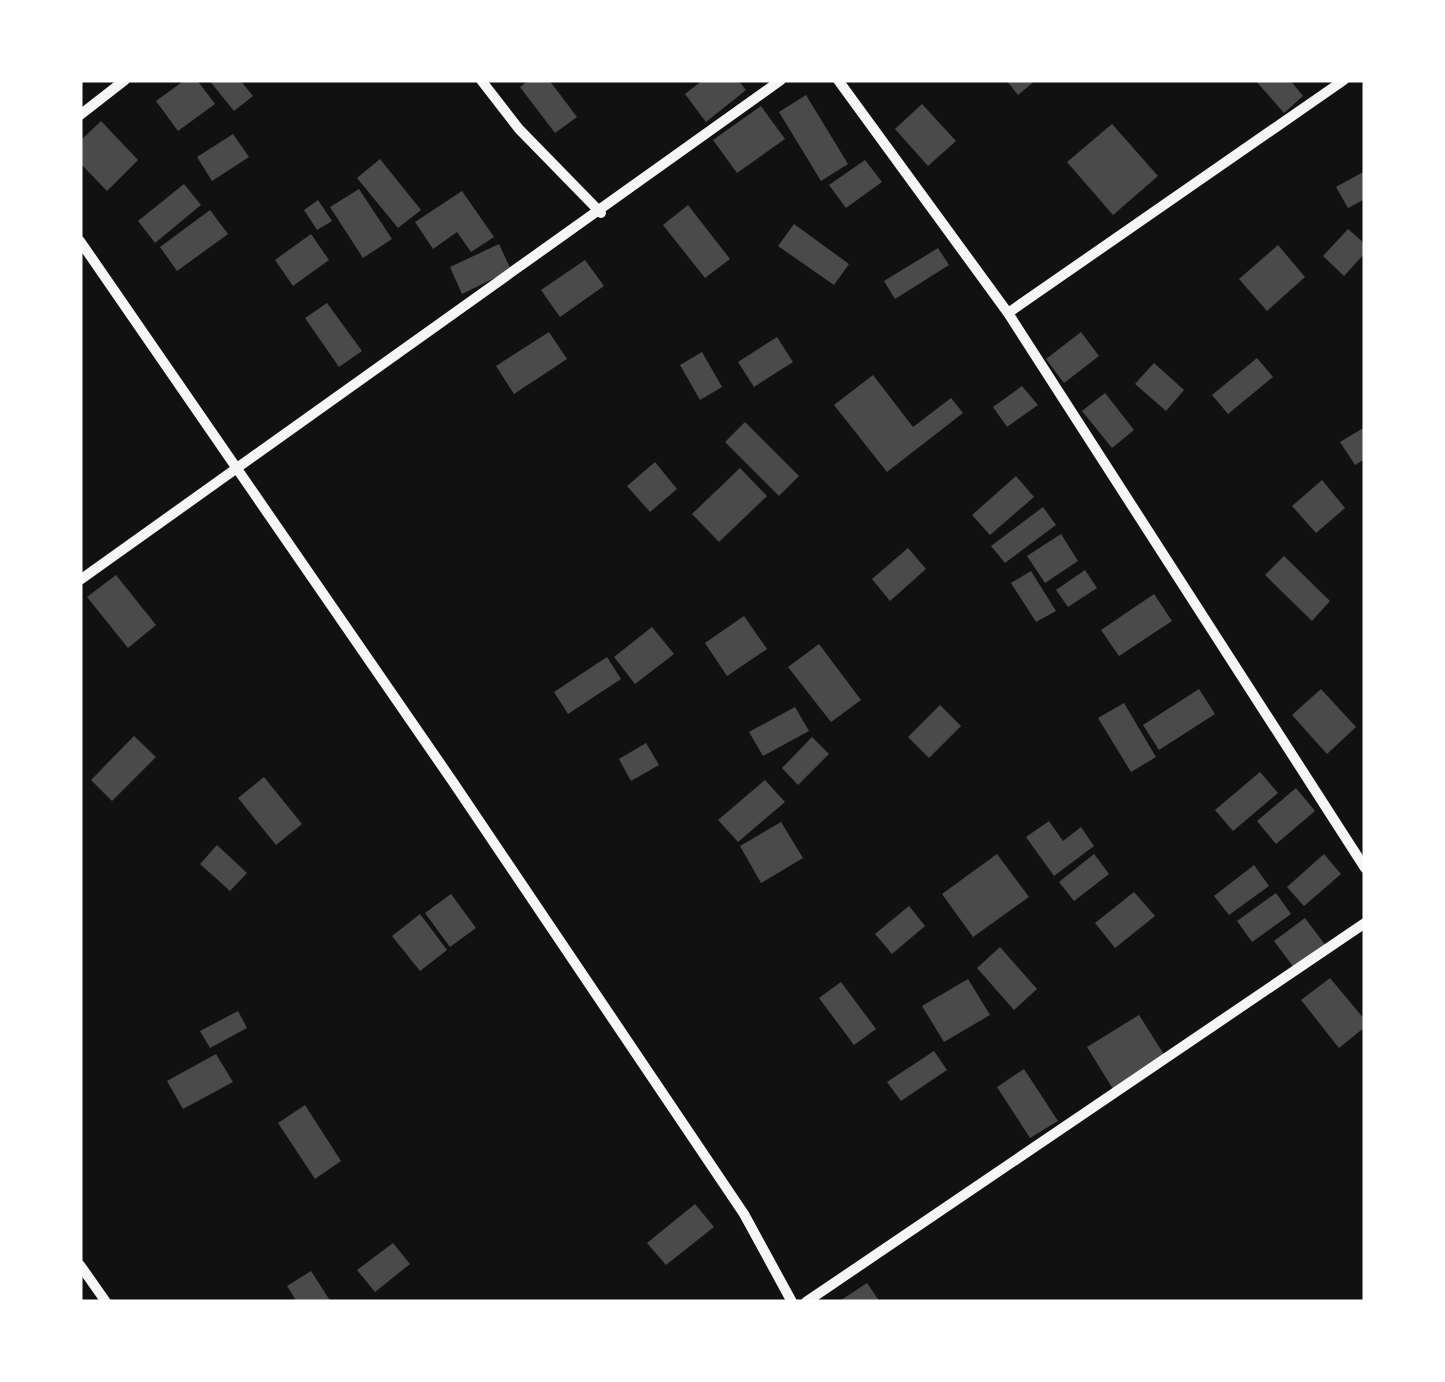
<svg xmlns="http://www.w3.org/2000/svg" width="1445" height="1382" font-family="'Nunito Sans',sans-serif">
	<rect width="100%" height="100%" fill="#111"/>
	<g fill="#4a4a4a">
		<path d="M185 80H197L215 104 178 131 156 101Z"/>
		<path d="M209 80H240L253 96 234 111Z"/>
		<path d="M529 80H549L577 117 555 133 520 87Z"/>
		<path d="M703 80H738L746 90 706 122 685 94Z"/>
		<path d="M1006 80H1036L1018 95Z"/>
		<path d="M1255 80H1290L1303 96 1284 113Z"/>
		<path d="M806 95 848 164 821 181 779 112Z"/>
		<path d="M922 104 956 141 928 166 895 129Z"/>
		<path d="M761 106 785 139 737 173 713 140Z"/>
		<path d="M101 121 138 160 107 191 80 163V141Z"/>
		<path d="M1112 124 1158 176 1113 215 1067 162Z"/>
		<path d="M233 134 249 157 212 181 197 157Z"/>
		<path d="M380 159 421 210 398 228 357 178Z"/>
		<path d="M865 160 882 182 846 208 829 185Z"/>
		<path d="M1365 171V199L1348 208 1336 187Z"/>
		<path d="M184 184 201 205 155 243 138 221Z"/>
		<path d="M359 189 392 239 363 258 330 207Z"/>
		<path d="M462 191 494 237 471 252 457 232 433 249 415 222Z"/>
		<path d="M318 200 332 221 317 230 304 210Z"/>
		<path d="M688 205 730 259 705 278 663 225Z"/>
		<path d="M210 210 228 234 177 271 160 247Z"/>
		<path d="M794 224 849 264 834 285 778 246Z"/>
		<path d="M1348 229 1365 244V253L1344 276 1323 256Z"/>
		<path d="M311 234 329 260 293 286 275 260Z"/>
		<path d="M499 244 511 270 462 294 450 267Z"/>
		<path d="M1278 245 1305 277 1267 311 1239 279Z"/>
		<path d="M938 248 949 265 895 299 884 281Z"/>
		<path d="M585 260 604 286 560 317 541 290Z"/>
		<path d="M327 303 362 351 339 367 305 318Z"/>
		<path d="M549 332 567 359 514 394 496 366Z"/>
		<path d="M1081 332 1099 356 1064 383 1046 359Z"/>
		<path d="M777 337 793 362 754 387 738 362Z"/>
		<path d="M702 352 722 387 700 400 680 365Z"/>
		<path d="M1257 358 1273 377 1228 414 1212 395Z"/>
		<path d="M1154 363 1184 390 1166 411 1135 384Z"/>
		<path d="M873 375 913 427 951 398 963 413 887 472 834 405Z"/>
		<path d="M1022 386 1038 405 1007 427 993 407Z"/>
		<path d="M1105 393 1134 430 1112 448 1082 411Z"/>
		<path d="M745 422 799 476 779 496 725 442Z"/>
		<path d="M1365 427V459L1355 465 1340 442Z"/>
		<path d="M655 462 677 489 650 512 627 486Z"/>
		<path d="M740 468 767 496 719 542 692 514Z"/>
		<path d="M1016 476 1034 497 990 535 972 515Z"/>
		<path d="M1322 480 1345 508 1316 533 1292 506Z"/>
		<path d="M1043 507 1056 525 1005 563 991 546Z"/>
		<path d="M1061 534 1078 561 1045 583 1027 556Z"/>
		<path d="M908 548 926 569 890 601 872 579Z"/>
		<path d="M1284 556 1330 601 1312 621 1265 575Z"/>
		<path d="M1085 570 1097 588 1068 607 1056 590Z"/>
		<path d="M1031 571 1056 611 1036 622 1011 583Z"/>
		<path d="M116 575 156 625 128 648 87 597Z"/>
		<path d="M1154 594 1172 621 1119 656 1101 630Z"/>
		<path d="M744 616 767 649 727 676 705 643Z"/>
		<path d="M652 627 674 654 635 684 614 657Z"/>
		<path d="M819 644 861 700 831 722 788 667Z"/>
		<path d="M607 657 621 679 568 714 554 692Z"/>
		<path d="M1199 689 1215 714 1159 750 1143 725Z"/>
		<path d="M1321 689 1356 727 1327 754 1292 715Z"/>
		<path d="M1124 703 1156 757 1131 772 1098 718Z"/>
		<path d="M940 705 961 726 929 758 908 737Z"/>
		<path d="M795 707 809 731 763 756 749 732Z"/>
		<path d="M134 736 156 757 112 801 91 780Z"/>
		<path d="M812 737 829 754 798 785 782 768Z"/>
		<path d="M646 743 659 765 631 781 619 759Z"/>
		<path d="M1260 772 1278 793 1233 831 1215 810Z"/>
		<path d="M264 777 302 824 276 845 238 798Z"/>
		<path d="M765 780 785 802 738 842 718 820Z"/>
		<path d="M1296 788 1315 811 1276 844 1257 821Z"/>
		<path d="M1049 821 1063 841 1081 827 1094 846 1054 876 1026 837Z"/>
		<path d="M781 822 803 858 761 883 740 846Z"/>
		<path d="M217 845 247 873 230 891 200 864Z"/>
		<path d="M997 854 1029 897 973 937 942 894Z"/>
		<path d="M1094 854 1109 874 1074 901 1059 882Z"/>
		<path d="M1324 854 1341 874 1304 906 1287 887Z"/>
		<path d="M1254 865 1269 886 1229 915 1214 896Z"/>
		<path d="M1134 892 1155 916 1115 948 1095 923Z"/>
		<path d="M1276 893 1291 914 1252 942 1237 921Z"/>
		<path d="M451 894 476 928 450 947 425 913Z"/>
		<path d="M909 906 925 926 892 954 875 934Z"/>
		<path d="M420 914 447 950 420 971 392 936Z"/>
		<path d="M1305 918 1326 946 1295 969 1274 941Z"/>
		<path d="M1000 947 1037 989 1014 1010 977 968Z"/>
		<path d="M1330 978 1365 1020V1027L1339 1048 1301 1000Z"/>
		<path d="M968 979 990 1015 944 1042 922 1006Z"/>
		<path d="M841 982 876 1029 854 1045 819 998Z"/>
		<path d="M238 1011 247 1028 210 1048 200 1031Z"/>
		<path d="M1139 1015 1165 1056 1113 1089 1087 1047Z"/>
		<path d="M934 1051 947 1070 901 1101 887 1082Z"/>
		<path d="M216 1054 233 1082 183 1109 167 1081Z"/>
		<path d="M1024 1069 1058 1121 1030 1138 997 1087Z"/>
		<path d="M305 1105 341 1161 315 1179 278 1123Z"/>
		<path d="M695 1204 714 1227 666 1265 647 1243Z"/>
		<path d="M393 1243 410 1264 375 1292 357 1270Z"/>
		<path d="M311 1271 331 1302H297L287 1286Z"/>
		<path d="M867 1283 880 1302H838Z"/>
	</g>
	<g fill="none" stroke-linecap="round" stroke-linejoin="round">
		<g stroke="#f5f5f5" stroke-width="10">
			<path d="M481 80 519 129 601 213"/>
			<path d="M838 80 1008 313 1365 868"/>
			<path d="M80 115 125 80"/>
			<path d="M80 241 453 782 744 1214 792 1302"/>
			<path d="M1008 313 1344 80"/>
			<path d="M80 580 781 80"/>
			<path d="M80 1265 106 1302"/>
			<path d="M806 1302 1365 923"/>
		</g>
	</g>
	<rect width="1445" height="1382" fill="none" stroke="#ffffff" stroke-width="165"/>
</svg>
